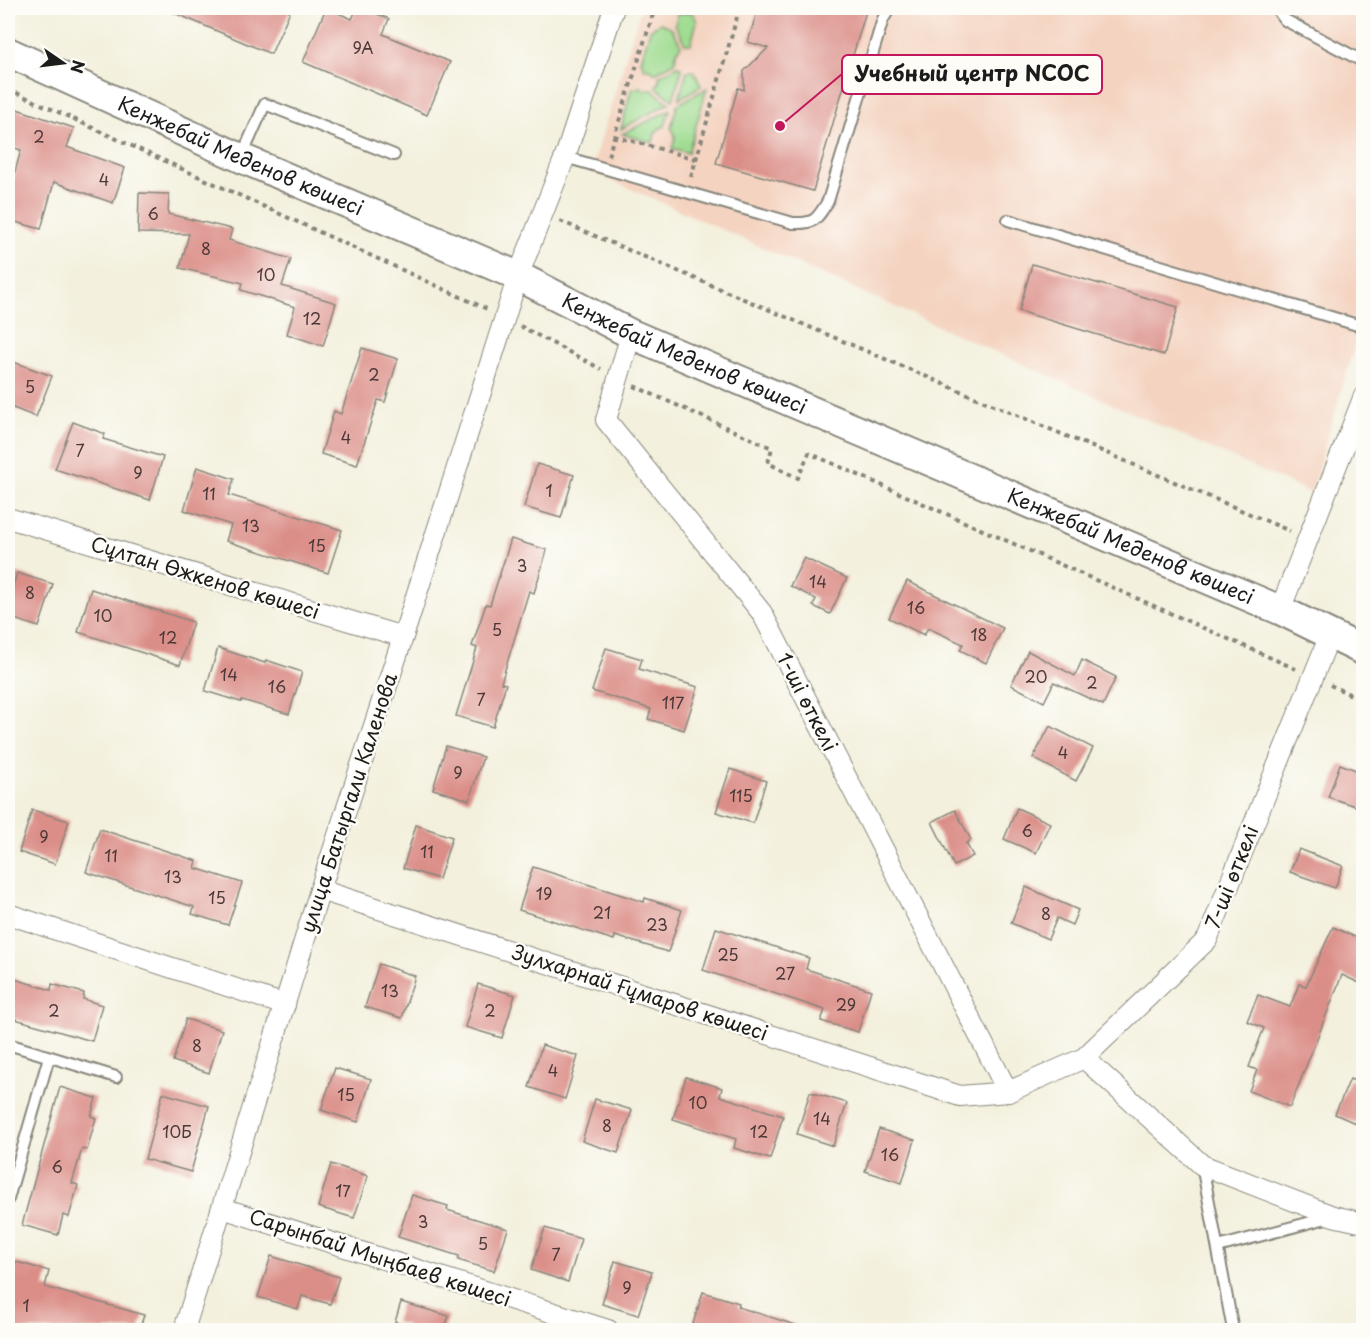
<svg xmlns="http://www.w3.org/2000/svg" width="1371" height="1338" font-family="'Playpen Sans',sans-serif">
	<rect width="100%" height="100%" fill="#fdfcf7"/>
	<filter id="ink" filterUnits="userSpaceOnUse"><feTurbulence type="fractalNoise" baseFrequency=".0167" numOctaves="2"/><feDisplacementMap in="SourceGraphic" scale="12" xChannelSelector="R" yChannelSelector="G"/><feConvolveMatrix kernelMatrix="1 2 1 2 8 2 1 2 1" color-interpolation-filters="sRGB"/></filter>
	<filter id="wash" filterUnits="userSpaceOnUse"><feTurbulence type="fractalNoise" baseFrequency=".008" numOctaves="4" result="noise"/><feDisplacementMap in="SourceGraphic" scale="24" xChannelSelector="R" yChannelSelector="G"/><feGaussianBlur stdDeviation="1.35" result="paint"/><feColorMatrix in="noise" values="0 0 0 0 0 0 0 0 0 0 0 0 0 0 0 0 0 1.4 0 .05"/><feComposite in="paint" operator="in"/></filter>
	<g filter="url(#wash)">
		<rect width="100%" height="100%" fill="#f3f0dd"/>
		<path fill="#f4d3c0" d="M641 8H1363V317L1311 493 591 171Z"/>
		<g fill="#9edb90" stroke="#5d7c56" stroke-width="1.5">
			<path d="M692 12 697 21 691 44H685L675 24 678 14Z"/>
			<path d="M660 23 671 27 681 45 676 53 675 62 655 73 651 69H645L641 61 650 30Z"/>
			<path d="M678 66 682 69 673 100 656 87 659 82V76Z"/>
			<path d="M687 71H694L701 86 679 99Z"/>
			<path d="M640 87 645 90H652L669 103 621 129 631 90Z"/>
			<path d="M707 88 688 153 672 148C675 140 677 135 671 128L677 105Z"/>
			<path d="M670 110 665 126C656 129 654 134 653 143L622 134Z"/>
		</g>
		<g id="blocks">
			<g fill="#db8e88">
				<path d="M163 8H281L290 11 271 54Z"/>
				<path d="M326 8 352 19 357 8H362L389 19 383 34 450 62 427 115 303 62Z"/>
				<path d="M758 8H867L813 191 716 163 738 88 744 90V71L768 48 748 42Z"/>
				<path d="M8 106 74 128 67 147 125 168 113 203 54 182 41 229 8 220V197L21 150 8 146Z"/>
				<path d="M139 193 169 194 168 214 232 229 229 240 291 259 282 286 336 303 323 346 287 334 295 307 241 290 243 283 180 268 189 234 138 233Z"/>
				<path d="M1032 264 1178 307 1164 355 1019 311Z"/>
				<path d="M362 348 398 359 385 402 378 400 357 465 321 454 334 411 341 414Z"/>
				<path d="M8 360 52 376 36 417 8 406Z"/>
				<path d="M73 422 105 434 103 439 163 457 150 500 55 469Z"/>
				<path d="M537 464 574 475 561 518 524 507Z"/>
				<path d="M197 467 234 479 229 495 342 530 328 573 226 541 231 525 184 510Z"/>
				<path d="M511 539 547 550 534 593 529 591 501 683 506 684 493 727 456 716 477 648 472 646 486 604 490 605Z"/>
				<path d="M804 558 847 578 830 614 813 606 816 599 790 586Z"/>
				<path d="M17 573 53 584 39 627 8 617V602Z"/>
				<path d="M907 581 1003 628 986 663 960 650 963 644 928 628 924 635 889 618Z"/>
				<path d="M91 589 193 622 180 665 78 632Z"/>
				<path d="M218 648 265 663 266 660 302 672 289 714 242 700 241 702 205 691Z"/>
				<path d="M606 648 642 659 639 669 698 687 684 730 648 719 651 709 592 691Z"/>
				<path d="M1028 651 1075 676 1082 660 1116 677 1103 705 1054 682 1044 702 1011 685Z"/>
				<path d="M1050 726 1093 748 1076 781 1033 758Z"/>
				<path d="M446 746 483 757 469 800 433 789Z"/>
				<path d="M1340 764 1364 773V809L1328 797Z"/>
				<path d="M730 769 766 781 753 823 716 812Z"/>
				<path d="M1017 808 1050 823 1036 853 1004 839Z"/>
				<path d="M32 810 69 821 55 864 19 852Z"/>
				<path d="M955 810 971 840 966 843 973 856 954 866 932 822Z"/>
				<path d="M416 825 452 837 439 879 403 868Z"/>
				<path d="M100 829 197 861 195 868 242 883 228 925 192 914 194 907 86 872Z"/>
				<path d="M1299 849 1343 866 1335 888 1290 872Z"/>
				<path d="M533 867 644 902 645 898 682 910 668 952 615 936 614 940 519 910Z"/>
				<path d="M1026 887 1078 910 1072 925 1057 918 1048 939 1011 923Z"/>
				<path d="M1333 927 1364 941V985L1342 975 1290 1107 1249 1091 1257 1070 1249 1067 1264 1028 1247 1021 1258 995 1290 1007 1299 984 1306 986Z"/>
				<path d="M716 928 809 958 806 969 871 990 858 1032 821 1021 825 1010 703 970Z"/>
				<path d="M379 964 415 976 402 1018 365 1007Z"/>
				<path d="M8 977 51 990 52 984 84 993 83 999 102 1005 92 1041 8 1017Z"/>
				<path d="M478 984 515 995 502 1038 465 1027Z"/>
				<path d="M186 1019 222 1030 209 1073 173 1061Z"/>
				<path d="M542 1045 578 1056 565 1099 529 1087Z"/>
				<path d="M335 1068 371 1079 358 1122 321 1110Z"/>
				<path d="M686 1077 722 1088 720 1096 783 1116 770 1159 734 1148 736 1139 673 1119Z"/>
				<path d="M1350 1079 1364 1085V1127L1335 1114Z"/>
				<path d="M60 1087 96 1098 91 1116 96 1118 87 1150 82 1149 72 1183 78 1185 69 1217 63 1215 58 1235 22 1225Z"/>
				<path d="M810 1092 847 1103 833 1146 797 1134Z"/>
				<path d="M163 1093 209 1106 191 1172 145 1159Z"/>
				<path d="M595 1099 632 1110 618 1153 582 1141Z"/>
				<path d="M879 1129 915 1140 902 1183 865 1171Z"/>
				<path d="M331 1164 368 1176 354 1218 318 1207Z"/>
				<path d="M412 1195 448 1206 447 1210 508 1229 494 1271 458 1260 459 1256 398 1237Z"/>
				<path d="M545 1228 581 1239 568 1282 531 1270Z"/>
				<path d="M271 1256 339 1277 330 1304 302 1296 298 1309 258 1297Z"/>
				<path d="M13 1261 49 1271 45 1287 144 1315 139 1330H8V1281Z"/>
				<path d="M615 1261 652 1272 638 1315 602 1304Z"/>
				<path d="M703 1292 739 1303 738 1307 802 1327 801 1330H691Z"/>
				<path d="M401 1302 449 1316 444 1330H406L407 1325 395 1322Z"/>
			</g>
		</g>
	</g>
	<g filter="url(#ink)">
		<use href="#blocks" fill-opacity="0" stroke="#88867c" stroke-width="1.5"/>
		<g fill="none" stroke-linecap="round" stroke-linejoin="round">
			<defs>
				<g id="lane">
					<path d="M929 8H939"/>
					<path d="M1280 8 1279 12 1285 20 1364 62"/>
					<path d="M565 157 793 223C815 224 817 219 828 201L883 19 890 8"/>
					<path d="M241 158 265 104 394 155"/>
					<path d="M1008 220 1364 327"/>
					<path d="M8 1044 116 1077"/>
					<path d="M1202 1165 1233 1330"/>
					<path d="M8 1199 49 1057"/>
					<path d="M1218 1247 1330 1217"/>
				</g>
				<g id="street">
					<path d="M631 334 606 420 762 613 1008 1092"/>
					<path d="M8 518 403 637"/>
					<path d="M1280 610 1364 396"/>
					<path d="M320 890 960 1096 1008 1092 1084 1058 1207 940 1330 635"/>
					<path d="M8 914 285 1005"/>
					<path d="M1084 1058 1202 1165 1333 1216 1364 1223"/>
					<path d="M222 1208 608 1330"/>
					<path d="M184 1330 320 890 403 637 518 276 565 157 614 8"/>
				</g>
				<g id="secondary">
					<path id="s1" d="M8 52 241 158 518 276 631 334 1280 610 1364 651"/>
				</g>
			</defs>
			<use href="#lane" stroke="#88867c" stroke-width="14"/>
			<use href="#street" stroke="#88867c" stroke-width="22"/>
			<use href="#secondary" stroke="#88867c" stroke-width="32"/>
			<g stroke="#88867c" stroke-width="4" stroke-dasharray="4.5 4.5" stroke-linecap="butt">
				<path d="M8 89 487 309"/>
				<path d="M614 136 696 159"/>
				<path d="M608 156 655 8"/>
				<path d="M691 177 737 17"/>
				<path d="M560 221 1290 531"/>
				<path d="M520 326 601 369"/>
				<path d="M634 386 772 448 768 463 798 478 809 453 1296 669"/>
				<path d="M1330 685 1364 701"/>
			</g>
			<use href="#lane" stroke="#fff" stroke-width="10"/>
			<use href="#street" stroke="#fff" stroke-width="20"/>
			<use href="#secondary" stroke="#fff" stroke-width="28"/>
		</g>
	</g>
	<g text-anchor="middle" stroke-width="5" stroke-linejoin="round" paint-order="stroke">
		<g font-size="16" fill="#4c3837">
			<text x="363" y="54">9А</text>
			<text x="39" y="143">2</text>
			<text x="104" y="186">4</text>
			<text x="153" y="220">6</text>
			<text x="206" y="255">8</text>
			<text x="266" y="281">10</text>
			<text x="312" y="325">12</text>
			<text x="374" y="381">2</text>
			<text x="30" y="393">5</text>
			<text x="346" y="444">4</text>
			<text x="80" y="457">7</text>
			<text x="138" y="479">9</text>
			<text x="549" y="497">1</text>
			<text x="209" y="500">11</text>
			<text x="251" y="532">13</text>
			<text x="317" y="552">15</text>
			<text x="522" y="572">3</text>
			<text x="818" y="588">14</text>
			<text x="30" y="599">8</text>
			<text x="916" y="614">16</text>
			<text x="103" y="622">10</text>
			<text x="497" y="636">5</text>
			<text x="979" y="641">18</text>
			<text x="168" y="644">12</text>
			<text x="229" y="681">14</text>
			<text x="1036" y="683">20</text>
			<text x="1092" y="689">2</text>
			<text x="277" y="693">16</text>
			<text x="481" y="706">7</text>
			<text x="673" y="709">117</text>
			<text x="1063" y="759">4</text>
			<text x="458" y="779">9</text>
			<text x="741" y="802">115</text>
			<text x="1027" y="837">6</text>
			<text x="44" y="843">9</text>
			<text x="427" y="858">11</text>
			<text x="111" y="862">11</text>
			<text x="173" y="883">13</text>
			<text x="544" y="900">19</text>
			<text x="217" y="904">15</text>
			<text x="602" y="919">21</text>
			<text x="1046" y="920">8</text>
			<text x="657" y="931">23</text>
			<text x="728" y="961">25</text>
			<text x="785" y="980">27</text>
			<text x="390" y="997">13</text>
			<text x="846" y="1011">29</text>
			<text x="54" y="1017">2</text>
			<text x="490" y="1017">2</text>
			<text x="197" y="1052">8</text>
			<text x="553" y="1077">4</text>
			<text x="346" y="1101">15</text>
			<text x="698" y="1109">10</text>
			<text x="822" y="1125">14</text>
			<text x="607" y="1132">8</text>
			<text x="177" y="1138">10Б</text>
			<text x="759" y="1138">12</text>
			<text x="890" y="1161">16</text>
			<text x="57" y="1173">6</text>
			<text x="343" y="1197">17</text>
			<text x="423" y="1228">3</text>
			<text x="483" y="1250">5</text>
			<text x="556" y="1261">7</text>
			<text x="627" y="1294">9</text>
			<text x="26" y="1312">1</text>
		</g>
		<g font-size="20" fill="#1c1c1c" stroke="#fdfcf7">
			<text dy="7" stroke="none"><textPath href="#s1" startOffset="255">Кенжебай Меденов көшесі</textPath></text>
			<text dy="7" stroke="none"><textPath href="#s1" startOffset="741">Кенжебай Меденов көшесі</textPath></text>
			<text dy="7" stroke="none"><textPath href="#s1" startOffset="1227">Кенжебай Меденов көшесі</textPath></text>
			<text transform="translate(205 578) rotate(17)" y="7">Сұлтан Өжкенов көшесі</text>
			<text transform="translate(807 702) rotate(63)" y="7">1-ші өткелі</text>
			<text transform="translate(349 803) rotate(-72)" y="7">улица Батыргали Каленова</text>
			<text transform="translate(1232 877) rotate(-68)" y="7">7-ші өткелі</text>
			<text transform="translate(640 993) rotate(18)" y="7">Зулхарнай Ғұмаров көшесі</text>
			<text transform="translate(380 1258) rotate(18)" y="7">Сарынбай Мыңбаев көшесі</text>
		</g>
	</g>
	<path fill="none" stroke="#c2185b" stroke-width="2" d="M780 126L842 74"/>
	<circle fill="#c2185b" stroke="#fdfcf7" stroke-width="2" cx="780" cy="126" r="6"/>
	<rect fill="#fdfcf7" stroke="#c2185b" stroke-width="2" x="842" y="55" width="260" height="39" rx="6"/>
	<g font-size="21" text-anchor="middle" font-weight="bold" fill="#1c1c1c">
		<text x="972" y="81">Учебный центр NCOC</text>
	</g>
	<rect width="1371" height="1338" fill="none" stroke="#fdfcf7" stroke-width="30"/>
	<g transform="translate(63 63) rotate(104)" stroke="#fdfcf7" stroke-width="4.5" paint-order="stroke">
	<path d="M0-4.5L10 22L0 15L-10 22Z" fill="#1c1c1c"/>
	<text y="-9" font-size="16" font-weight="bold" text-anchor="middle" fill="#1c1c1c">N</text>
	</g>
</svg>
